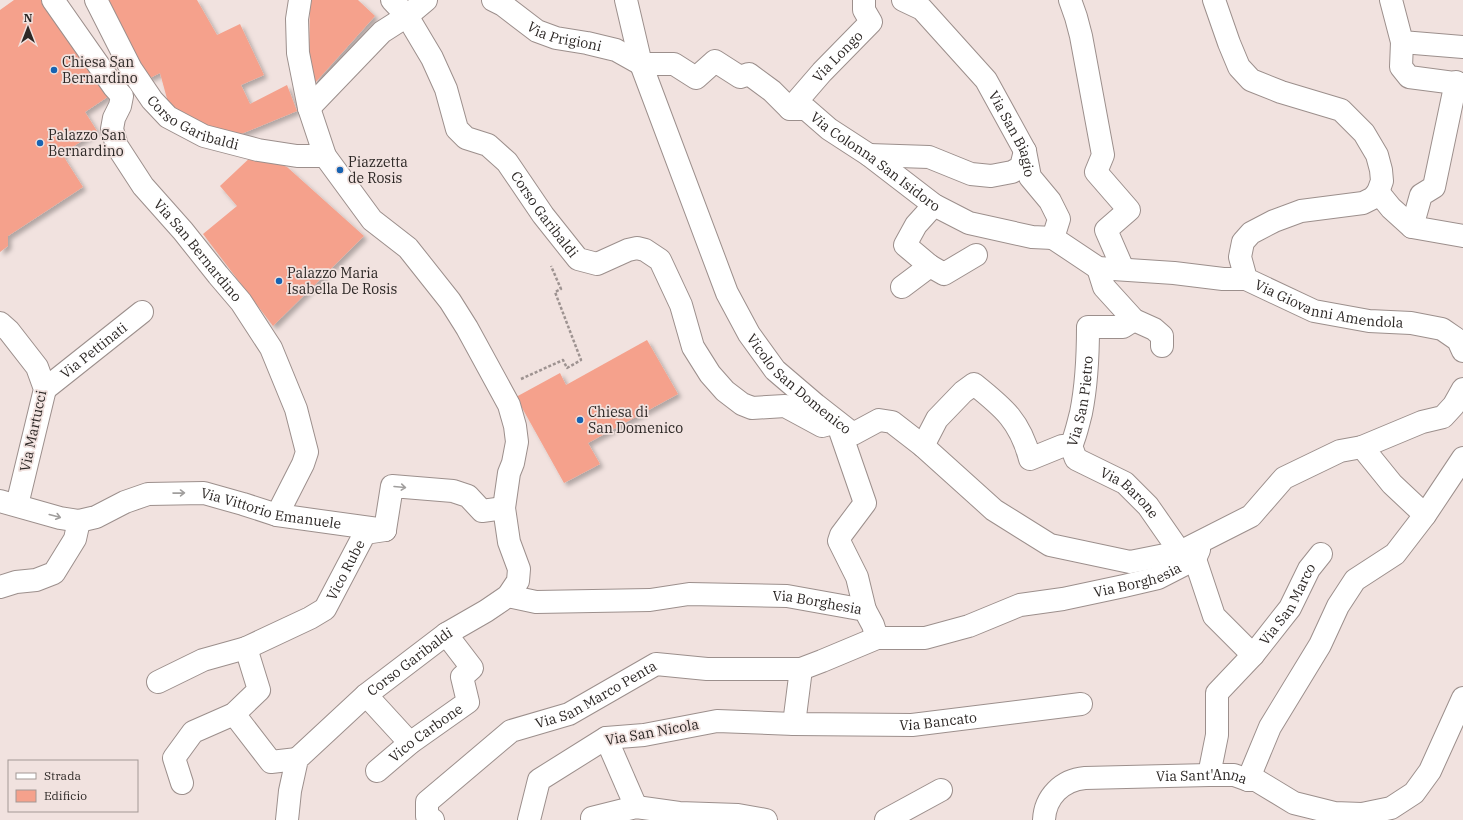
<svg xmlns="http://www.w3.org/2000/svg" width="1463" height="820" font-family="'IBM Plex Serif',serif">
	<defs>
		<filter id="shadow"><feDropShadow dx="3.5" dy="3.5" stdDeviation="2" flood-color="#0004"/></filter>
	</defs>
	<rect width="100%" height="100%" fill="#f1e2df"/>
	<g fill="#f5a18c" filter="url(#shadow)">
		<path d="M14 0H44L109 96 85 112 97 131 62 154 83 187 8 236V246L0 252V10Z"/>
		<path d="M106 0H197L217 35 240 24 264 75 241 85 250 104 287 85 297 111 236 136 199 123 169 106 160 73 148 79Z"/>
		<path d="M310 0H358L375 16 314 84 309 59Z"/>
		<path d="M254 154 287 167 364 236 273 326 203 234 237 206 220 186Z"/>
		<path d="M647 340 678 394 588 443 600 464 564 483 516 397 560 373 566 385Z"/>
	</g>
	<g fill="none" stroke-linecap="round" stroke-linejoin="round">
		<defs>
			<g id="minor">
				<path id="s1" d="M53 0 114 87 122 96 120 106 114 118 112 129 117 146 143 186 183 231 218 275 241 302 271 348 296 409 307 452 303 464 277 515"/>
				<path id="s2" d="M96 0 131 69 152 100 168 117 204 136 258 150 297 156H325"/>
				<path id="s3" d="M392 0 407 16 432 58 446 89 457 129 466 138 488 145 507 162 543 215 578 259 597 264 628 250 637 248 645 250 660 260 681 305 693 347 710 374 725 391 742 404 752 408 785 406 822 426 837 422 865 503 841 535 839 541 857 577 865 610"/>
				<path id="s4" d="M493 0 503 5 537 31 556 38 587 43 616 50 641 64H674L696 78 715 61 740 77 749 74 772 91 790 109H806L829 129 869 155 934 205 969 223 1032 237 1053 238"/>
				<path id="s5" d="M626 0 641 64 727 293 749 334 775 370 816 405 853 434 879 420 892 422 923 446 994 510 1050 545 1130 562 1180 552 1251 516 1284 478 1340 451 1362 447 1422 422 1443 417 1454 405 1463 389"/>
				<path id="s6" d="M903 0 922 9 986 80 1025 151 1030 177 1050 201 1059 219 1053 238 1098 268 1174 273 1223 279H1246"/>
				<path d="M1070 0 1076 17 1081 36 1103 155 1096 172 1129 210 1106 230 1123 269"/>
				<path id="s7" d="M1214 0 1229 43 1239 67 1251 80 1281 92 1341 110 1364 133 1377 155 1381 170 1382 181 1378 192 1373 198 1363 203 1301 211 1274 221 1251 233 1243 242 1240 257 1246 279 1314 311 1369 321 1411 323 1442 329 1458 340 1463 351"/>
				<path d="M1391 0 1402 42 1463 47"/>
				<path d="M1402 42 1401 67 1409 77 1463 84"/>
				<path d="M309 108 382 32 407 16 426 0"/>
				<path id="s8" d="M790 109 822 72 871 22 864 10V0"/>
				<path d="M869 155 929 157 971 174 991 176 1012 172 1021 167 1025 151"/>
				<path d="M1378 192 1391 208 1412 227 1463 236"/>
				<path d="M934 205 916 225 905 245 930 266 944 274 976 255"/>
				<path d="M1412 227 1421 195 1434 187 1456 82"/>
				<path d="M1098 268 1104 287 1134 320 1154 329 1162 336V346"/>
				<path d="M902 287 930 266"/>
				<path d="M0 323 9 331 37 367 45 389 17 505"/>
				<path id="s9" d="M45 389 142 312"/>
				<path id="s10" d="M923 446 937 419 963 392 974 384C1004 408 1020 421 1030 459L1062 446H1071C1076 435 1078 424 1081 413 1087 383 1088 357 1088 327H1123L1134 320"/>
				<path id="s11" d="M1071 446 1076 459 1125 483 1148 506 1180 552"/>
				<path d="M1362 447 1392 484 1425 515"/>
				<path id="s12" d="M0 501 60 518 79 521 96 517 125 502 148 494 204 493 243 504 277 515 385 530"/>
				<path d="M385 530 392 486 453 491 468 496 482 511 504 508"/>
				<path d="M1195 559 1214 616 1253 655"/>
				<path d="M0 587 16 582 36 580 54 573 75 539 79 521"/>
				<path id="s13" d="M508 596 536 602 650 600 689 594 787 596 865 610 873 625 877 638H925L969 626 1020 605 1063 599 1124 586 1158 578 1195 559 1199 550"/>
				<path id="s14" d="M158 682 203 660 246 648 310 618 325 609 365 533 385 530"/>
				<path d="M366 695 410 743"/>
				<path d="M234 714 271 762 297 759"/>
				<path d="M794 724 801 669"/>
				<path d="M606 738 636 807"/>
				<path id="s15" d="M377 771 410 743 468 702 462 677 472 668 446 634"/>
				<path id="s16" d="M1209 775 1217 735V693L1253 655 1290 608 1309 569 1321 554"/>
				<path d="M1248 780 1270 727 1320 645 1338 606 1355 580 1395 554 1425 515 1463 458"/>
				<path d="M182 783 174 758 193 732 234 714 259 690 246 648"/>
				<path d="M592 818 636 807 679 813 738 815 766 820"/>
				<path id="s17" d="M287 820 290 791 297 759 366 695 446 634 486 611 508 596 518 581 519 569 509 542 504 508 509 473 513 463 517 442 515 426 509 405 467 328 450 301 408 248 372 220 325 156 309 108 298 53 297 19 300 0"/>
				<path id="s18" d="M433 820 427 816V802L511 731 569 714 656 664 707 669H801L822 661 877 638"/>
				<path id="s19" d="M529 820 539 780 606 738 644 735 717 721 794 724 912 725 1081 704"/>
				<path d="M886 820 941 790"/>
				<path id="s20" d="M1044 820C1045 797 1062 780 1085 778L1209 775H1234L1248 780H1256L1294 803 1334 813 1362 814 1391 808 1414 793 1430 771 1463 698"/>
			</g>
		</defs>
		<use href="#minor" stroke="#9c8f8c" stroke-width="24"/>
		<path stroke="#9e9391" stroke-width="2.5" stroke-dasharray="3 2" stroke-linecap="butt" d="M521 379 563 360 567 368 581 360 555 292 561 289 551 266"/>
		<use href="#minor" stroke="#fff" stroke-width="22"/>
	</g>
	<defs><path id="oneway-shaft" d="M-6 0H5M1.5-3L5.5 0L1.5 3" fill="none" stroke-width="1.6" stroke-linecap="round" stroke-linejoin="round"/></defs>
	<g stroke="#a09e9d">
		<use href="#oneway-shaft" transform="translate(400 487) rotate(5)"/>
		<use href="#oneway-shaft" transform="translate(179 493) rotate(-1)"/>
		<use href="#oneway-shaft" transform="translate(55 516) rotate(15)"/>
	</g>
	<g fill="#1763b2" stroke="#f1e2df" stroke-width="1.5">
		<circle cx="54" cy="70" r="4"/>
		<circle cx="40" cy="143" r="4"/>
		<circle cx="340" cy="170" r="4"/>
		<circle cx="279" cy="281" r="4"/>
		<circle cx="580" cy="420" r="4"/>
	</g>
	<g text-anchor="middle" stroke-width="3.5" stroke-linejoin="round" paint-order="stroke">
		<g font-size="14" fill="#2d2826" stroke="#f1e2df">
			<text dy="5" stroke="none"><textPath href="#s4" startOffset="82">Via Prigioni</textPath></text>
			<text dy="5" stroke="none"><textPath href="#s8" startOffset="71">Via Longo</textPath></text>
			<text dy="5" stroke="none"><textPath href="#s2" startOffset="163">Corso Garibaldi</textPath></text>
			<text dy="5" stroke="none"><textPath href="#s6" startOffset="177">Via San Biagio</textPath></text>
			<text dy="5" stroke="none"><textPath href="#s4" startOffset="445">Via Colonna San Isidoro</textPath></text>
			<text dy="5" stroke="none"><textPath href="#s3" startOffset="272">Corso Garibaldi</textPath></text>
			<text dy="5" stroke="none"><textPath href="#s1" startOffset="303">Via San Bernardino</textPath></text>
			<text dy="5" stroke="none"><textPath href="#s7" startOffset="555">Via Giovanni Amendola</textPath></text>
			<text dy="5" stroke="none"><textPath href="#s9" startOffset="62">Via Pettinati</textPath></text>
			<text dy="5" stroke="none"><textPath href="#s5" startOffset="428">Vicolo San Domenico</textPath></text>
			<text dy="5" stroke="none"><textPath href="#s10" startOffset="267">Via San Pietro</textPath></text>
			<text transform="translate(33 431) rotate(-78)" y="5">Via Martucci</text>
			<text dy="5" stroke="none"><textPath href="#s11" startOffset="78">Via Barone</textPath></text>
			<text dy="5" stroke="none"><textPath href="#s12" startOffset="281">Via Vittorio Emanuele</textPath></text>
			<text dy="5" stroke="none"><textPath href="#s14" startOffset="227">Vico Rube</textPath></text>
			<text dy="5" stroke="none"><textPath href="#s13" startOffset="659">Via Borghesia</textPath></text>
			<text dy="5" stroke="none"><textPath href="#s13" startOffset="311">Via Borghesia</textPath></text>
			<text dy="5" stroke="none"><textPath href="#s16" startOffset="197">Via San Marco</textPath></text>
			<text dy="5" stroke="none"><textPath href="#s17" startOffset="211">Corso Garibaldi</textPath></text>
			<text dy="5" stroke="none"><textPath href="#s18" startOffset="224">Via San Marco Penta</textPath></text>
			<text dy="5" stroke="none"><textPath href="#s19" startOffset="454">Via Bancato</textPath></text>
			<text transform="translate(652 732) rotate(-10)" y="5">Via San Nicola</text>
			<text dy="5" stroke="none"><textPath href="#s15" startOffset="62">Vico Carbone</textPath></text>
			<text dy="5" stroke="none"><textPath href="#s20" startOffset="181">Via Sant'Anna</textPath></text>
		</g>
		<g font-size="14" fill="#2d2826" stroke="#f1e2df" text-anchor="start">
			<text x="62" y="67">Chiesa San<tspan x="62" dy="16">Bernardino</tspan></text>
			<text x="48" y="140">Palazzo San<tspan x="48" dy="16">Bernardino</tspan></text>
			<text x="348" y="167">Piazzetta<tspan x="348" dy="16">de Rosis</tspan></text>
			<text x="287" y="278">Palazzo Maria<tspan x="287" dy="16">Isabella De Rosis</tspan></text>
			<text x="588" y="417">Chiesa di<tspan x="588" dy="16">San Domenico</tspan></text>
		</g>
	</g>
	<rect x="8" y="760" width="130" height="52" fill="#f1e2df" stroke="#a39895"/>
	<rect x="16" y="773" width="20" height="6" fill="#ffffff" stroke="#a39895"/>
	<text x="44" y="780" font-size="12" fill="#2d2826">Strada</text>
	<rect x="16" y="790" width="20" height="12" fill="#f5a18c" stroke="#a39895"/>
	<text x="44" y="800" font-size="12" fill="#2d2826">Edificio</text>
	<g transform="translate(28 28)" stroke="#f1e2df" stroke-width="3" paint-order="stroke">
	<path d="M0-3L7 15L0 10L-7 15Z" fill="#2d2826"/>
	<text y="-6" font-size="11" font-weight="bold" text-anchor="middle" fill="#2d2826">N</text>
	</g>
</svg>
